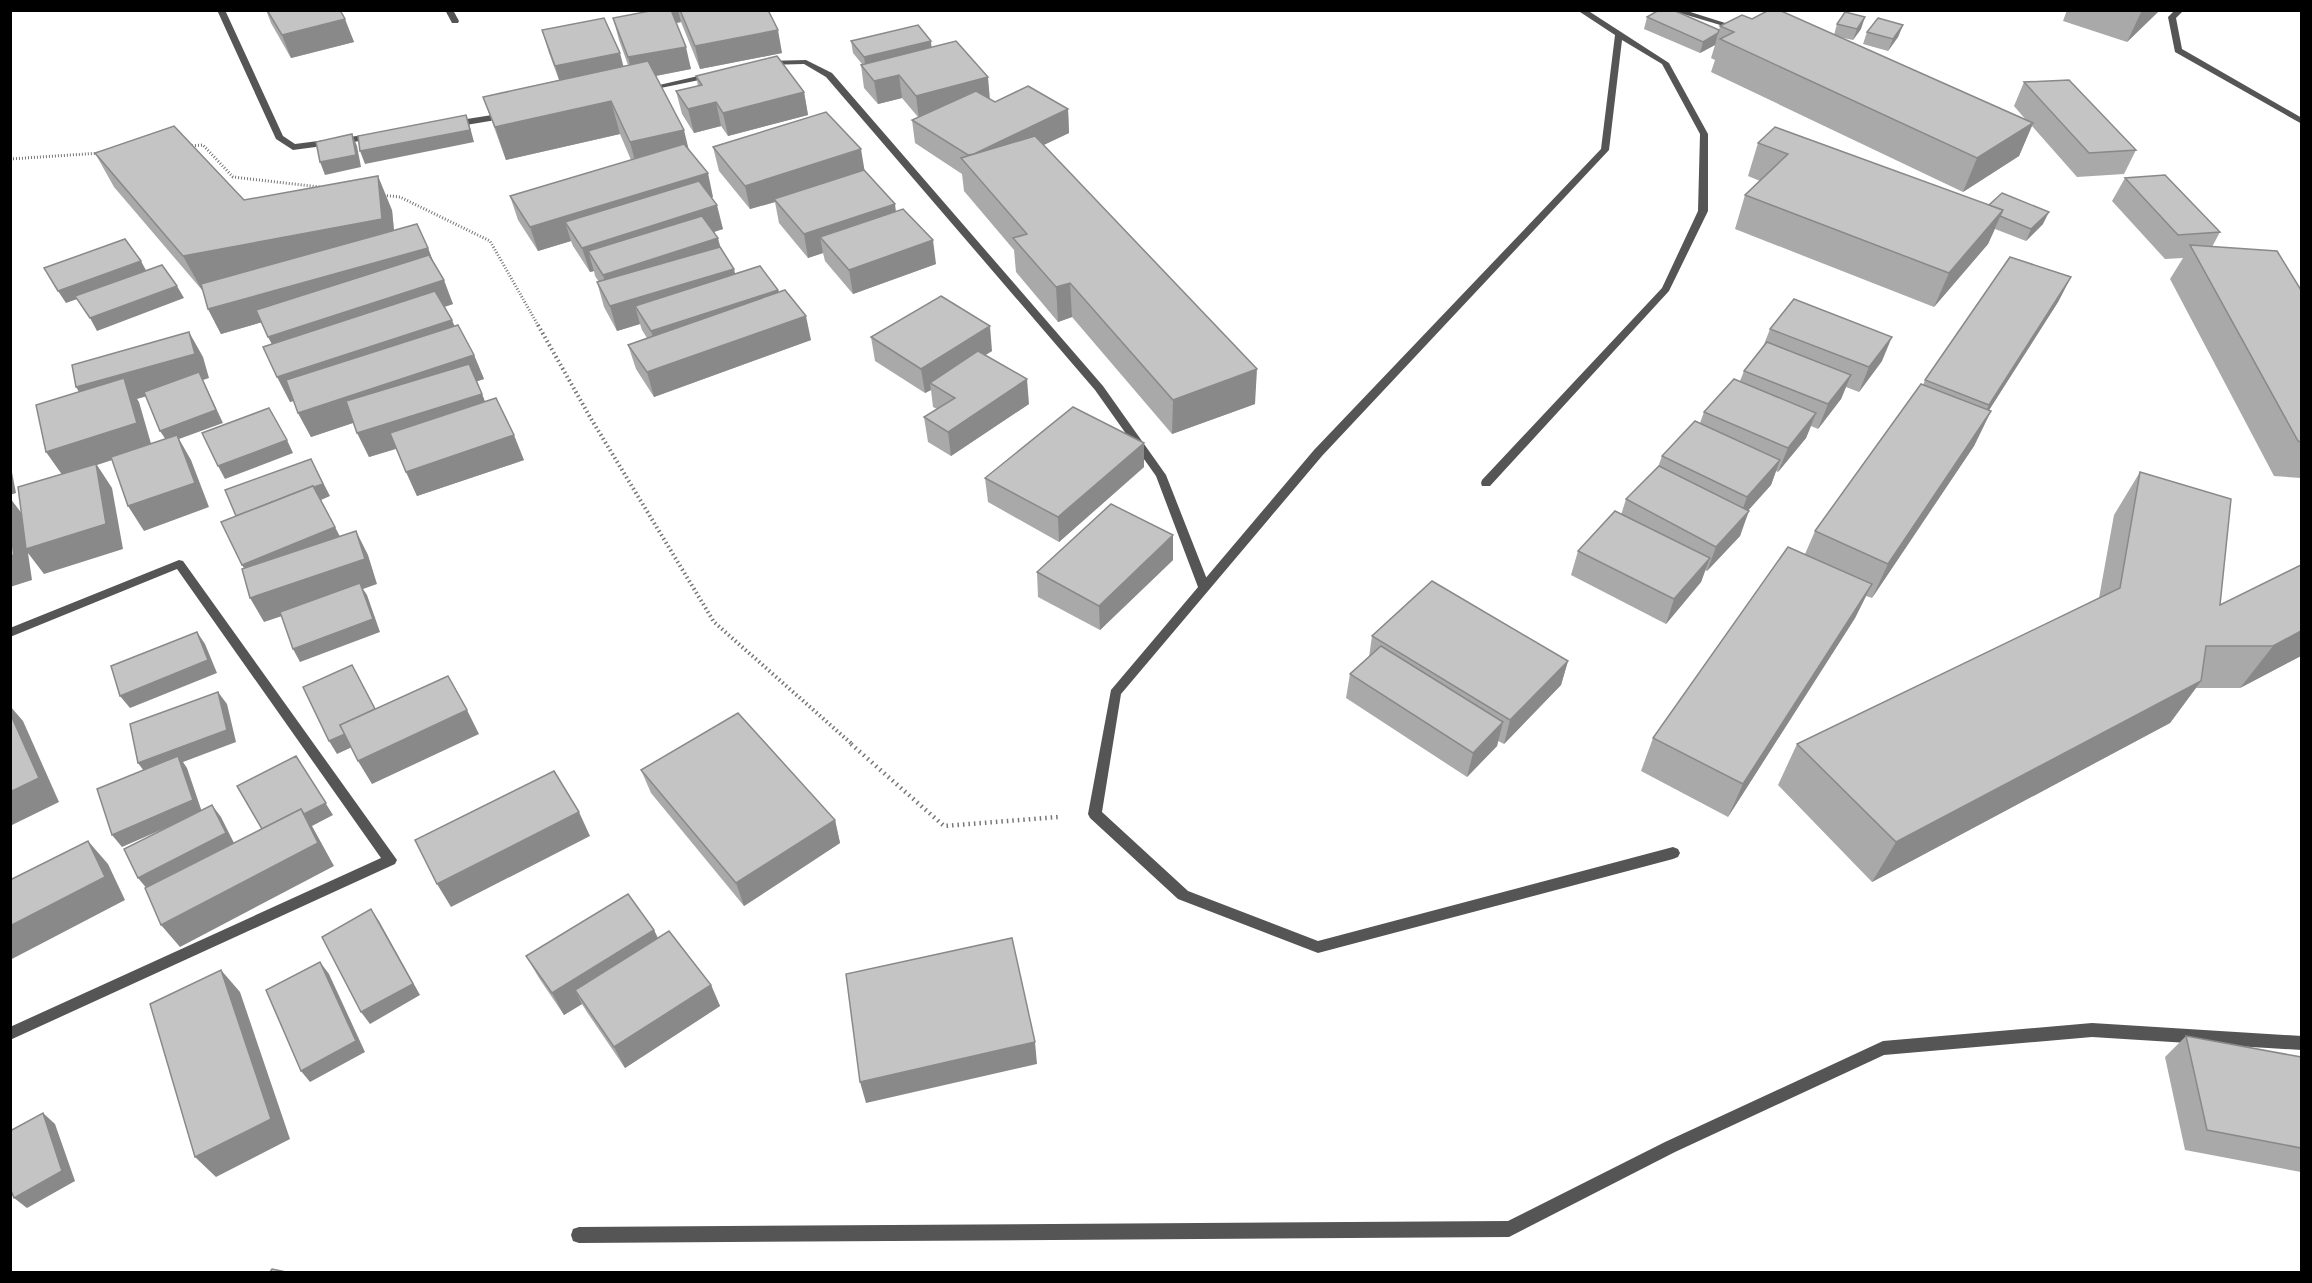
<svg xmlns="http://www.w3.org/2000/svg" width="2312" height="1283" font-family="'Fira Sans Condensed',sans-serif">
	<rect width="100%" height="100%" fill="#fff"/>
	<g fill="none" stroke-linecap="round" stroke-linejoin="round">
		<g stroke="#777" stroke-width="3" stroke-dasharray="1 2" stroke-linecap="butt">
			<path d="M189 146 203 145 233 177 320 187"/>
			<path d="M10 159 101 153"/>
			<path d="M381 195 400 197 490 241 539 327"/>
		</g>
		<path stroke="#777" stroke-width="4" stroke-dasharray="1.5 3" stroke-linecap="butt" d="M538 325 590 417 714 622 853 745"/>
		<path stroke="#777" stroke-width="4.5" stroke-dasharray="1.5 4" stroke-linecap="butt" d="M851 744 944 826 1058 817"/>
		<g fill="#555" fill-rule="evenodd">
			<path d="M1577 10H1587L1669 63 1708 134V211L1669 291 1490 486H1482L1481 483 1482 480 1662 288 1698 211 1700 134 1662 64 1622 40 1609 150 1322 456 1121 694 1102 812 1188 891 1318 941 1673 847 1678 849 1680 853 1678 857 1673 859 1318 953 1178 899 1090 818 1088 814 1111 690 1314 450 1601 149 1615 35Z"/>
			<path d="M1670 10H1684L1741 28 1737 30Z"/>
		</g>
		<g fill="#555" fill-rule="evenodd">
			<path d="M217 10H225L283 136 295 144 372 134 375 135V139L293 150 276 139Z"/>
			<path d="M445 10H453L459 21 458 23H452Z"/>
			<path d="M2175 10H2184L2176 18 2182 49 2302 118V124L2175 52 2168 17Z"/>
			<path d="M806 60 832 73 1103 386 1166 475 1210 587 1208 590H1200L1198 587 1156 476 1095 390 826 77 804 64 766 65 762 63 766 61Z"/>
			<path d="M711 73H714V77L646 91 642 89Z"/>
			<path d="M505 113 509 116 508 118 454 127 450 124 454 121Z"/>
			<path d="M179 560 183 561 397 860 395 864 10 1040V1027L381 858 177 569 10 637V628Z"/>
			<path d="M2092 1023 2302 1036V1050L2092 1037 1884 1055 1675 1152 1509 1237 579 1243 573 1241 571 1235 573 1229 579 1227 1508 1221 1665 1142 1883 1041Z"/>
		</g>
	</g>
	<g fill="#a9a9a9">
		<path d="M266 10H340L354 42 291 58 271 23Z"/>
		<path d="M641 10H768L782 53 700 69 681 22 676 23 691 69 656 76 689 150 713 197 711 198 723 229 714 232 721 248 735 274 779 292 811 340 654 397 636 369 628 345 647 338 642 330 640 324 617 331 604 307 597 282H599L595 276 594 271 590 272 573 246 571 241 538 251 518 220 510 196 631 160 620 134 506 160 483 97 559 80 549 53 542 30 624 66 628 65 619 40 613 18 642 13Z"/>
		<path d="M2067 10H2160L2127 42 2063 21Z"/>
		<path d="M1647 17 1719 30 1720 26 1752 19 1834 35 1837 24 1861 29 1853 40 1839 37 2026 120 2014 106 2024 82 2136 150 2124 174 2077 177 2032 126 2019 156 1963 192 1711 72 1715 60 1711 58 1715 45 1700 53 1644 29Z"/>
		<path d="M1903 25 1898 37 1888 51 1863 44 1867 32Z"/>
		<path d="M851 41 932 47 990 99 995 102 1068 109 1069 133 1043 145 1255 404 1172 434 1072 317 1058 322 1016 272 1014 250 964 191 962 174 915 143 912 120 918 117 902 98 878 104 864 88 861 65 862 64 853 53Z"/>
		<path d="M696 76 804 92 808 115 728 136 721 126 694 133 682 114 676 91 698 86Z"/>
		<path d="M1758 143 2043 224 2026 241 1995 229 1988 244 1934 307 1735 229 1745 195 1760 181 1748 176Z"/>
		<path d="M713 147 864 171 936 264 853 294 825 261 823 253 808 258 779 223 775 202 750 209 719 171Z"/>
		<path d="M95 153 244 200 392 210 394 230 428 248 434 264 453 304 444 307 454 326 474 355 484 379 477 381 485 402 524 460 417 496 396 449 369 457 353 423 311 437 298 413 294 401 290 402 272 344 262 322 221 334 208 309 203 290H202L114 187Z"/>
		<path d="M2125 178 2220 232 2212 247 2301 290V478L2274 476 2170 279 2183 258 2165 259 2112 201Z"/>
		<path d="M2071 277 2058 302 1989 410 1991 411 1974 446 1872 598 1866 596 1855 618 1728 817 1641 771 1653 738 1805 554 1815 531 1923 385 1925 380Z"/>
		<path d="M1770 329 1882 361 1859 392 1846 387 1841 399 1818 429 1811 426 1806 438 1778 472 1776 471 1771 485 1748 510 1740 536 1707 571 1705 570 1701 582 1666 624 1571 575 1578 551 1621 515 1626 499 1658 467 1662 456 1700 423 1704 412 1740 381 1744 371 1763 347Z"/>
		<path d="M871 337 992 351 985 355 1029 404 951 456 928 442 924 417 937 409 933 407 931 390 925 393 875 361Z"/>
		<path d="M1144 443V467L1059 542 988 502 985 478Z"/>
		<path d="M2140 472 2220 605 2301 656 2240 688H2196L2170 723 1872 882 1778 785 1797 744 2099 598 2114 515Z"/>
		<path d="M1173 560 1100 630 1038 597 1037 572Z"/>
		<path d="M1372 636 1568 661 1561 685 1504 744 1498 741 1497 746 1467 777 1346 698 1350 674 1369 657Z"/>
		<path d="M641 770 835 820 840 843 744 906 651 793Z"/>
		<path d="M654 930 658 938 711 985 720 1006 625 1068 587 1012 582 1004 564 1015 539 978 526 956Z"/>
		<path d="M2186 1036 2301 1057V1172L2185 1150 2165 1057Z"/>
	</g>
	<g fill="#898989">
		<path d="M644 10H678L681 22 648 28Z"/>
		<path d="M2142 10H2160L2127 42Z"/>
		<path d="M1865 17 1861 29 1853 40 1857 29Z"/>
		<path d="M345 19 354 42 291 58 282 35Z"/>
		<path d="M1903 25 1898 37 1888 51 1893 39Z"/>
		<path d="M778 30 782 53 700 69 695 46Z"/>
		<path d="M1718 33 1715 45 1700 53 1703 42Z"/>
		<path d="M931 41 932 53 866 69 864 57Z"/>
		<path d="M686 47 691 69 634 80 628 57Z"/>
		<path d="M620 53 626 76 562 89 555 66Z"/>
		<path d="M899 75 902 98 878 104 874 81Z"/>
		<path d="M988 77 990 100 919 119 916 96Z"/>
		<path d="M804 92 808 115 728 136 723 113Z"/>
		<path d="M611 101 620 134 506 160 495 127Z"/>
		<path d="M716 102 721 126 694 133 688 109Z"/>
		<path d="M1068 109 1069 133 977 177 969 156Z"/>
		<path d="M466 115 470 127 474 142 365 164 360 151Z"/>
		<path d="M2033 123 2019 156 1963 192 1977 158Z"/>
		<path d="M684 130 692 163 639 176 630 142Z"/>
		<path d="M352 134 357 146 361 167 325 175 320 162Z"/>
		<path d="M861 149 865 173 774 199 775 202 750 209 745 186Z"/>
		<path d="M708 173 713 197 576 239 565 222 571 241 538 251 530 227Z"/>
		<path d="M378 176 392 210 396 253 202 290 183 256Z"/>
		<path d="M895 204 898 228 820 237 823 253 808 258 804 234Z"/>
		<path d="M717 205 723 229 599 269 588 251 594 271 590 272 582 248Z"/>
		<path d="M2003 210 1988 244 1934 307 1949 273Z"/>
		<path d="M2049 212 2043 224 2026 241 2031 229Z"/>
		<path d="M718 238 724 262 610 299 603 275Z"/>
		<path d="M933 240 936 264 853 294 849 270Z"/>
		<path d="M428 248 437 272 221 334 208 309Z"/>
		<path d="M141 261 148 274 66 303 58 291Z"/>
		<path d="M734 269 740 293 635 306 640 324 617 331 610 306Z"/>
		<path d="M2071 277 2058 302 1977 429 1989 405Z"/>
		<path d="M444 280 453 304 281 361 268 337Z"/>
		<path d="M1070 283 1072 317 1058 322 1056 287Z"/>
		<path d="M177 286 184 298 97 331 90 318Z"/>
		<path d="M778 290 783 314 658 356 651 331Z"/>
		<path d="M806 316 811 340 654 397 647 372Z"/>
		<path d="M452 320 462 344 290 402 277 377Z"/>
		<path d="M990 326 992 351 936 386 930 383 931 390 925 393 921 369Z"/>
		<path d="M189 332 203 357 209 378 203 380 223 423 179 439 191 460 209 507 144 531 128 506 168 443 160 431 202 380 137 399 139 402 152 447 97 465 112 488 123 549 44 574 28 553 32 580 10 587V498L23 515 63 476 46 452 91 412 76 387Z"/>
		<path d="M1892 337 1882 361 1859 392 1869 367Z"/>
		<path d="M474 355 484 379 311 437 298 413Z"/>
		<path d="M1257 369 1255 404 1172 434 1173 400Z"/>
		<path d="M1851 375 1841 399 1818 429 1828 404Z"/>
		<path d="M1027 379 1029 404 951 456 948 432Z"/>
		<path d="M482 394 492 419 369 457 357 433Z"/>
		<path d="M1991 411 1974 446 1872 598 1888 564Z"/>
		<path d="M1816 413 1806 438 1778 472 1788 448Z"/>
		<path d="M514 435 524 460 417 496 406 472Z"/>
		<path d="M287 440 293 453 225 479 218 466Z"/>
		<path d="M1144 443V467L1059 542 1058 517Z"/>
		<path d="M311 459 330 496 321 500 348 552 257 589 242 565 244 528Z"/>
		<path d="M1780 460 1771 485 1738 522 1747 497Z"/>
		<path d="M10 462 16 493 10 495Z"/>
		<path d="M1749 511 1740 536 1707 571 1716 547Z"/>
		<path d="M356 531 368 555 377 584 363 589 367 595 380 632 300 662 293 649 363 589 264 622 250 598Z"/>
		<path d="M1173 535V560L1100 630 1099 606Z"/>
		<path d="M1710 558 1701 582 1666 624 1674 599Z"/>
		<path d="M1872 584 1855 618 1728 817 1743 784Z"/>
		<path d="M2301 631V656L2240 688 2273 646Z"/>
		<path d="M197 632 205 644 217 673 130 708 120 696Z"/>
		<path d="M1568 661 1561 685 1504 744 1510 720Z"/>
		<path d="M352 665 387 731 337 754 329 741Z"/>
		<path d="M2201 681 2170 723 1872 882 1896 842Z"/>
		<path d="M218 692 227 704 236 742 183 762 187 768 202 812 122 847 112 835 147 775 138 763Z"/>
		<path d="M10 706 23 721 59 802 10 826Z"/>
		<path d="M467 710 479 734 372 784 358 761Z"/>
		<path d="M1503 722 1497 746 1467 777 1473 753Z"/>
		<path d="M296 756 333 815 312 826 334 866 180 947 161 925 303 815Z"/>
		<path d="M212 805 221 817 235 845 148 890 138 878Z"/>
		<path d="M579 812 590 836 451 907 437 884Z"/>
		<path d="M835 820 840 843 744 906 736 883Z"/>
		<path d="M88 841 108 864 125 900 10 960V926Z"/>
		<path d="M371 909 379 921 420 995 370 1024 361 1012Z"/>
		<path d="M654 930 664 952 575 990 582 1004 564 1015 552 993Z"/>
		<path d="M320 962 329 974 365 1052 310 1082 301 1071Z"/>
		<path d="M221 970 240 992 290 1139 216 1177 195 1157Z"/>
		<path d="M711 985 720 1006 625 1068 614 1047Z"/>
		<path d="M1035 1042 1037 1064 866 1103 860 1082Z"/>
		<path d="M43 1113 55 1124 75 1181 27 1208 14 1198Z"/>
	</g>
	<g fill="#c4c4c4" stroke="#898989" stroke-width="1.5">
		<path d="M267 10H340L345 19 282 35Z"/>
		<path d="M655 10H671L686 47 628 57 613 18Z"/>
		<path d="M680 10H768L778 30 695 46Z"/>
		<path d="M1659 10H1673L1719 30 1718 33 1703 42 1647 17Z"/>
		<path d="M1769 10H1779L2033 123 1977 158 1720 39 1734 32 1720 26 1742 15 1752 19Z"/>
		<path d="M1845 12 1865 17 1857 29 1837 24Z"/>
		<path d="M604 18 620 53 555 66 542 30Z"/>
		<path d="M1878 18 1903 25 1893 39 1867 32Z"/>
		<path d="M918 25 931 41 864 57 851 41Z"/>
		<path d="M956 41 988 77 916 96 899 75 874 81 861 65Z"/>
		<path d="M777 56 804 92 723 113 716 102 688 109 676 91 702 85 696 76Z"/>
		<path d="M648 61 684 130 630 142 611 101 495 127 483 97Z"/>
		<path d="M2069 80 2136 150 2089 153 2024 82Z"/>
		<path d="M1028 86 1068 109 974 154 968 155 912 120 976 91 995 102Z"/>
		<path d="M826 112 861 149 745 186 713 147Z"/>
		<path d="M466 115 470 130 360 151 358 136Z"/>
		<path d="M174 126 244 200 378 176 382 219 183 256 95 153Z"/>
		<path d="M1775 127 2003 210 1949 273 1745 195 1788 154 1758 143Z"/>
		<path d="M352 134 356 155 320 162 316 142Z"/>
		<path d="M1035 136 1257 369 1173 400 1070 283 1056 287 1013 238 1027 234 961 158Z"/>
		<path d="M684 144 708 173 530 227 510 196Z"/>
		<path d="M864 170 895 204 804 234 774 199Z"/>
		<path d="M2165 175 2220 232 2178 235 2125 178Z"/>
		<path d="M699 181 717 205 582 248 565 222Z"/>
		<path d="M2002 193 2049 212 2031 229 2000 216 2003 210 1989 205Z"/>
		<path d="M903 209 933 240 849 270 820 237Z"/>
		<path d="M702 216 718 238 603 275 588 251Z"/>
		<path d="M417 224 428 248 208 309 201 284Z"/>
		<path d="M125 239 141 261 58 291 44 268Z"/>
		<path d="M2190 245 2277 251 2301 290V442L2298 441Z"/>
		<path d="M720 247 734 269 610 306 597 282Z"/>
		<path d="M429 255 444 280 268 337 256 310Z"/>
		<path d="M2010 257 2071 277 1989 405 1925 380Z"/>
		<path d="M162 265 177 286 90 318 75 296Z"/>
		<path d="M760 266 778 290 651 331 635 306Z"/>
		<path d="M785 290 806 316 647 372 628 345Z"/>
		<path d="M435 291 452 320 277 377 263 347Z"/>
		<path d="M941 296 990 326 921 369 871 337Z"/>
		<path d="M1794 299 1892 337 1869 367 1770 329Z"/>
		<path d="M458 325 474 355 298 413 286 380Z"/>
		<path d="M189 332 195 354 76 387 72 365Z"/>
		<path d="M1767 342 1851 375 1828 404 1744 371Z"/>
		<path d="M978 351 1027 379 948 432 924 417 955 398 930 383Z"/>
		<path d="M469 364 482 394 357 433 346 401Z"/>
		<path d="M199 372 216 410 160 431 144 392Z"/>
		<path d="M124 378 137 423 46 452 36 405Z"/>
		<path d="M1734 379 1816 413 1788 448 1704 412Z"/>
		<path d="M1921 384 1991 411 1888 564 1815 531Z"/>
		<path d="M496 398 514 435 406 472 390 433Z"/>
		<path d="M1073 407 1144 443 1058 517 985 478Z"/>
		<path d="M269 408 287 440 218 466 202 433Z"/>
		<path d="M1695 421 1780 460 1747 497 1662 456Z"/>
		<path d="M177 435 195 483 128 506 111 457Z"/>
		<path d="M311 459 323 484 314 487 313 486 236 516 225 490Z"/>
		<path d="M96 464 106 524 26 549 18 487Z"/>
		<path d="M1659 466 1749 511 1716 547 1626 499Z"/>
		<path d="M2140 472 2231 499 2220 605 2301 565V631L2273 646H2206L2201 681 1896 842 1797 744 2120 588Z"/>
		<path d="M313 486 335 527 242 565 221 522Z"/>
		<path d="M1111 504 1173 535 1099 606 1037 572Z"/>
		<path d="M1615 511 1710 558 1674 599 1578 551Z"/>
		<path d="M10 529 14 555 10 556Z"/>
		<path d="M356 531 365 559 250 598 242 569Z"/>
		<path d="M1788 547 1872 584 1743 784 1653 738Z"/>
		<path d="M1432 581 1568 661 1510 720 1372 636Z"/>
		<path d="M360 583 373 619 293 649 280 612Z"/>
		<path d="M197 632 208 660 120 696 111 666Z"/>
		<path d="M1381 646 1503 722 1473 753 1350 674Z"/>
		<path d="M352 665 375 709 340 725 345 734 329 741 303 687Z"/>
		<path d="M448 676 467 710 358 761 340 725Z"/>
		<path d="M218 692 227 730 138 763 130 724Z"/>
		<path d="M10 713 39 778 10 792Z"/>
		<path d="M738 713 835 820 736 883 641 770Z"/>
		<path d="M178 756 193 800 112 835 97 789Z"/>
		<path d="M296 756 326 803 304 814 301 809 262 829 237 786Z"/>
		<path d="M554 771 579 812 437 884 415 840Z"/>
		<path d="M212 805 226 833 138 878 124 849Z"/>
		<path d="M301 809 318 843 161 925 145 888Z"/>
		<path d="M88 841 105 877 10 926V880Z"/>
		<path d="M628 894 654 930 552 993 526 956Z"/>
		<path d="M371 909 413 984 361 1012 322 937Z"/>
		<path d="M669 931 711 985 614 1047 575 990Z"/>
		<path d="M1012 938 1035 1042 860 1082 846 974Z"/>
		<path d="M320 962 356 1041 301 1071 266 990Z"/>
		<path d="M221 970 271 1119 195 1157 150 1004Z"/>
		<path d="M2186 1036 2301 1057V1148L2207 1130Z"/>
		<path d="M43 1113 62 1171 14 1198 10 1188V1131Z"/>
		<path d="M272 1269 286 1272H270Z"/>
	</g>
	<rect width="2312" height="1283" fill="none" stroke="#000000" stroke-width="24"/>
</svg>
